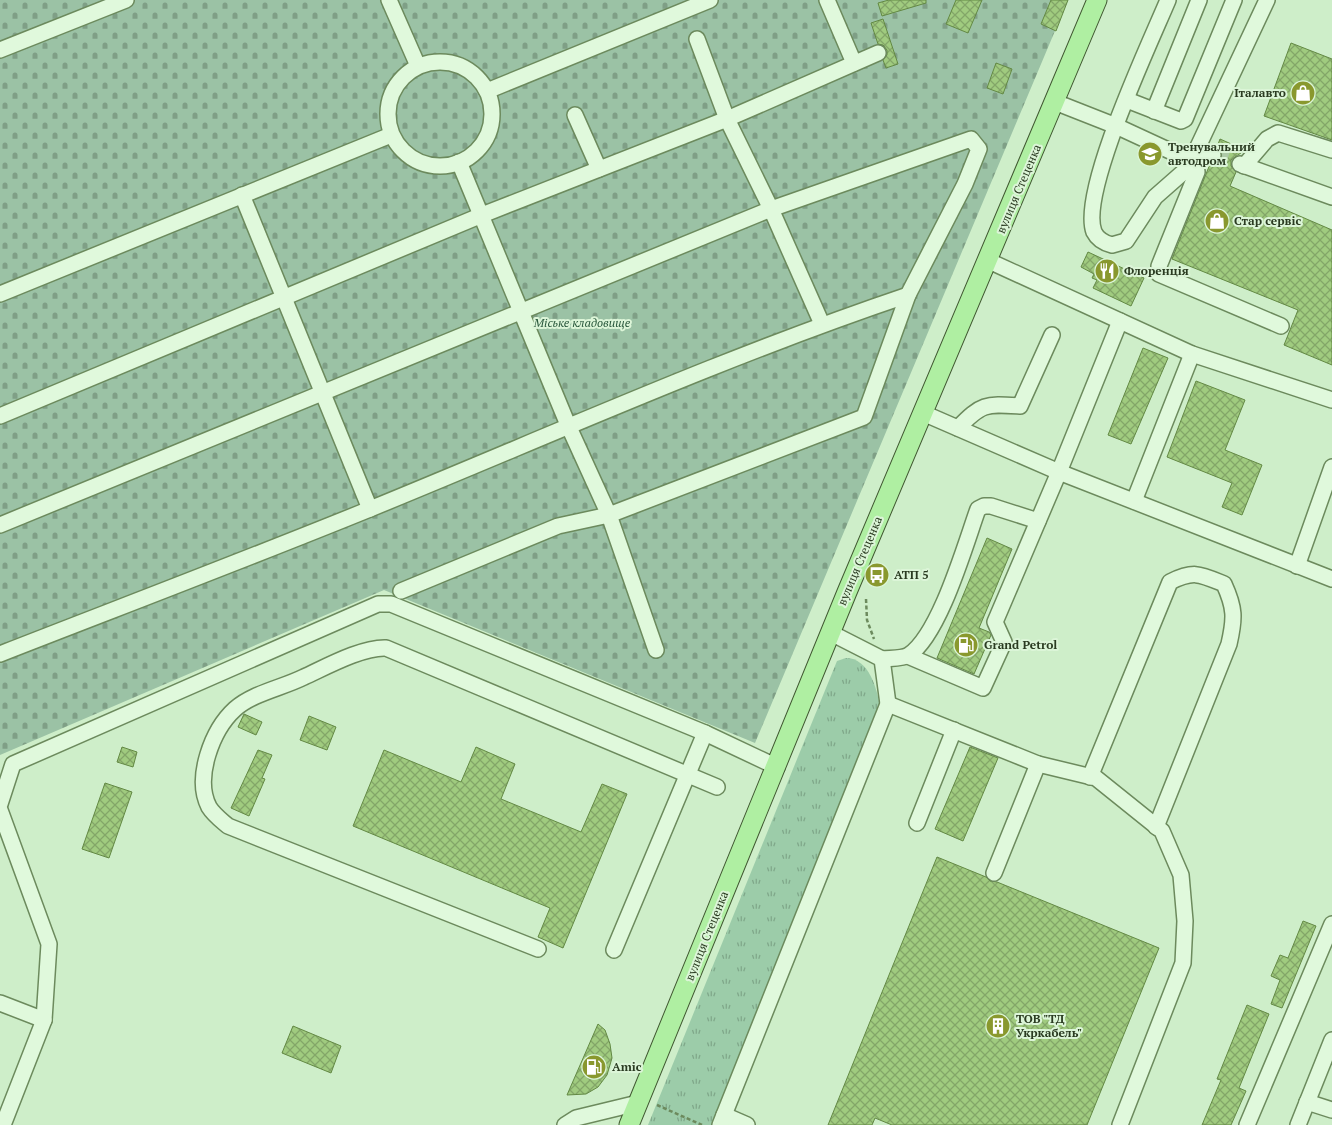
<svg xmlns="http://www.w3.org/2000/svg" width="1332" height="1125" font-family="'PT Serif',serif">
	<defs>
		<pattern id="grass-tufts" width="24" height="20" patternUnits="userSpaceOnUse" patternTransform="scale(1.25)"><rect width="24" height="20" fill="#9ccca9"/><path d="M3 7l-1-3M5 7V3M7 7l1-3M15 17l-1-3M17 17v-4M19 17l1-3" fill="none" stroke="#7fa789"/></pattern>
		<pattern id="cemetery-stones" width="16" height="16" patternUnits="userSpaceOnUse" patternTransform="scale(1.25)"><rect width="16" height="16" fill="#9bc2a5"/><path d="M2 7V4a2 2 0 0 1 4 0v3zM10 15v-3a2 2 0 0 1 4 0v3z" fill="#7f9f86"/></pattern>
		<pattern id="building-cross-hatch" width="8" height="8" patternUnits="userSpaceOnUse" patternTransform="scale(1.25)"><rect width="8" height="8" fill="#a0cb7f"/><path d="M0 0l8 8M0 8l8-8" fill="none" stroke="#83a668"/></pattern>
	</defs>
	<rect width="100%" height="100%" fill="#ceeec9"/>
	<path fill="url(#grass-tufts)" d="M846 658C869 658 877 689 880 707L711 1125H648L837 661Z"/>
	<path fill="url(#cemetery-stones)" d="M0 0H1068L755 743 384 590 0 755Z"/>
	<g fill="url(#building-cross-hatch)" stroke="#638944">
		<path d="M889 0H926V3L882 16 878 3Z"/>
		<path d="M956 0H982L968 33 946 24Z"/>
		<path d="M1051 0H1068L1056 31 1041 24Z"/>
		<path d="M883 19 898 64 886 68 883 60 887 55V50L883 45 878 44 871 23Z"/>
		<path d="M1291 43 1332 59V140L1264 116Z"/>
		<path d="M996 63 1012 69 1003 94 987 88Z"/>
		<path d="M1220 139 1245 150 1231 160V166L1236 172 1230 186 1332 230V365L1284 345 1298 310 1172 259 1210 164H1215L1222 159V153L1217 147Z"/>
		<path d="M1088 252 1144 278 1131 306 1093 288 1097 280 1092 278 1094 274 1081 267Z"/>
		<path d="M1143 348 1168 358 1131 444 1108 435Z"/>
		<path d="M1196 381 1245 400 1225 450 1262 465 1242 515 1222 507 1232 483 1167 457Z"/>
		<path d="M987 538 1012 549 979 628 989 632 991 635 974 674 937 658Z"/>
		<path d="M244 714 262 722 256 735 238 727Z"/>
		<path d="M309 716 336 727 327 750 300 740Z"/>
		<path d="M122 747 137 752 133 767 117 762Z"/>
		<path d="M476 747 515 764 501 799 581 832 602 784 627 794 563 948 538 937 550 908 353 826 384 750 461 782Z"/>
		<path d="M970 747 998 758 963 841 935 829Z"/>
		<path d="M258 750 272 755 262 778 265 779 249 816 231 808Z"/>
		<path d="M105 783 132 792 109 858 82 849Z"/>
		<path d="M937 857 986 877 990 881 997 882 1159 948 1087 1125H892L875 1118 872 1125H828Z"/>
		<path d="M1303 921 1316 926 1282 1008 1271 1004 1280 980 1271 976 1280 955 1288 958Z"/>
		<path d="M1247 1005 1269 1014 1239 1088 1246 1091 1231 1125H1202L1221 1080 1217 1079Z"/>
		<path d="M598 1024 605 1030 610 1044 612 1058 607 1075 598 1087 586 1094 567 1095Z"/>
		<path d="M293 1026 341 1046 331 1073 282 1053Z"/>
	</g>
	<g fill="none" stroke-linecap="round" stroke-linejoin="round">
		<path stroke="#adcaa7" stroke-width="15" stroke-dasharray="15 8" stroke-linecap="butt" d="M1213 155 1240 164"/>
		<defs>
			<g id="minor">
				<path d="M389 0 418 66"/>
				<path d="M827 0 854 63"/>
				<path d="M1168 0C1150 43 1079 193 1094 232 1098 240 1104 243 1112 245L1126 241 1155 197 1188 168 1267 0"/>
				<path d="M697 39 727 119 771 209 822 324"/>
				<path d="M0 50 126 0"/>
				<circle cx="440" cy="114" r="52"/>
				<path d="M487 91 710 0"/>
				<path d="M1127 100 1181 121 1185 119 1234 0"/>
				<path d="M1055 102 1116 126 1196 163 1197 172 1159 266V274L1281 326"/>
				<path d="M1154 111 1199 0"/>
				<path d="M575 115 599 169"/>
				<path d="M1197 149 1213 155"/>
				<path d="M459 162 568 425 609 515 656 650"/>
				<path d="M1240 164 1332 197"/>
				<path d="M1244 166 1267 139 1278 133 1332 150"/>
				<path d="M242 195 370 509"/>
				<path d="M989 261 1192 354 1332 400"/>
				<path d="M0 294 391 135"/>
				<path d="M923 413 1059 472 1332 579"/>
				<path d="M0 416 482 215 727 119 878 53"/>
				<path d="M958 428C982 403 986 404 1020 406L1052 335"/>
				<path d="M1134 501 1192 354"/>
				<path d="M0 525 771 209 971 139 979 149 965 184 908 295 864 417 609 515 558 526 401 591"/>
				<path d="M1297 566 1332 467"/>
				<path d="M0 654C123 606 247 559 370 509 549 436 724 357 908 295"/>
				<path d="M908 656 983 688 1004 642 995 622 1059 472 1120 321"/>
				<path d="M882 659C890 658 902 659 909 655 940 634 965 545 978 509L984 506H991L1038 521"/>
				<path d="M888 704 1038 764 1096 778 1162 831 1181 875 1185 921 1183 963 1120 1125"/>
				<path d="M1090 777 1170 582C1194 570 1200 574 1224 584 1235 608 1235 618 1229 644L1156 827"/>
				<path d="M0 804 13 764 378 604H391L705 733 777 767"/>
				<path d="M0 810 49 944 44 1020 3 1125"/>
				<path d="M917 823 954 730"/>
				<path d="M994 873 1038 764"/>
				<path d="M538 949 228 826C221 820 214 815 209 807 194 778 212 730 235 709 253 693 282 688 304 677 326 667 362 647 386 648L717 787"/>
				<path d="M614 950 705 733"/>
				<path d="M0 1003 44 1020"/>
				<path d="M1307 1102 1332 1110"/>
				<path d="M724 1115 747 1125"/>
				<path d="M565 1125 576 1118 638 1103"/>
				<path d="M720 1125 888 704 882 659 831 633"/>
				<path d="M1247 1125 1332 924"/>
				<path d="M1298 1125 1332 1040"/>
			</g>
			<path id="major" d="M629 1125 847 592 1097 0"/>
		</defs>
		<use href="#minor" stroke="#6c8a5d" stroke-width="18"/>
		<use href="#major" stroke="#405831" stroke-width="21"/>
		<g stroke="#6c8a5d" stroke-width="2.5" stroke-dasharray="4 2.5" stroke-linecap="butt">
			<path d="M866 599 867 620 874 639"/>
			<path d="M657 1105 702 1125"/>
		</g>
		<use href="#minor" stroke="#e0f9dc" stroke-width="15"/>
		<use href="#major" stroke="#afefa2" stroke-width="19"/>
	</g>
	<defs>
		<symbol id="shop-disc" viewBox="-11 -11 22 22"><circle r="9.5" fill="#89982e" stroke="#dcf5d8"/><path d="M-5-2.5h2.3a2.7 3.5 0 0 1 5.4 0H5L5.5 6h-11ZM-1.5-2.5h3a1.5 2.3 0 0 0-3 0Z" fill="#fff"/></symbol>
		<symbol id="school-disc" viewBox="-11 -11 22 22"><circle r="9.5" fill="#89982e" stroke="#dcf5d8"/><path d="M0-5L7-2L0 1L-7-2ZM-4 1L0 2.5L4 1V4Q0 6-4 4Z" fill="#fff"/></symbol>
		<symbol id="restaurant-disc" viewBox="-11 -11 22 22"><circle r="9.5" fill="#89982e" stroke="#dcf5d8"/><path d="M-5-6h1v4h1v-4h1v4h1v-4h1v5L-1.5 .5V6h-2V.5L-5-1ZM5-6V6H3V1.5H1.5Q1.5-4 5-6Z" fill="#fff"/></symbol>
		<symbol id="bus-disc" viewBox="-11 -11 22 22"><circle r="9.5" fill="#89982e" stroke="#dcf5d8"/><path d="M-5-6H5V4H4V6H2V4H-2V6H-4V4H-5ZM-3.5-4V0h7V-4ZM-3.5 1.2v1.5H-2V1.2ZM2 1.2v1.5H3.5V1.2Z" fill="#fff"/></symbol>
		<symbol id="fuel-disc" viewBox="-11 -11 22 22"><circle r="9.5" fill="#89982e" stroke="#dcf5d8"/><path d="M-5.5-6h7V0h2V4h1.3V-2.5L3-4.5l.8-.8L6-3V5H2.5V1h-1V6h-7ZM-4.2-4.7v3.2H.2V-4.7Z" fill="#fff"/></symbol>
		<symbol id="building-disc" viewBox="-11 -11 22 22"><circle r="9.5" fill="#89982e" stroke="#dcf5d8"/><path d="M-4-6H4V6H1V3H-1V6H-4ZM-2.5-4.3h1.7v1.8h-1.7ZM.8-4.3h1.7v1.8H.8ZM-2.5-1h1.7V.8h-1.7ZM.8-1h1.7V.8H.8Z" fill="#fff"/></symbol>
	</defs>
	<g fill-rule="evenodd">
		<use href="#shop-disc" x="1289" y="79" width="28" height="28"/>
		<use href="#school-disc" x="1136" y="140" width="28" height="28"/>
		<use href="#shop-disc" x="1203" y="207" width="28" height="28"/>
		<use href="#restaurant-disc" x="1093" y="257" width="28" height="28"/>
		<use href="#bus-disc" x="863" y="561" width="28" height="28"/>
		<use href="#fuel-disc" x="952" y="631" width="28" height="28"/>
		<use href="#building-disc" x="984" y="1012" width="28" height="28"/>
		<use href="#fuel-disc" x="580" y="1053" width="28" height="28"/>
	</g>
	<g text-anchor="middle" stroke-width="4" stroke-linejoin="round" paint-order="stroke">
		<g font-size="12" font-weight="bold" fill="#2a3b21" stroke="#dcf5d8" text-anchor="start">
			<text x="1286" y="97" text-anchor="end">Італавто</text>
			<text x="1168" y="151">Тренувальний<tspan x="1168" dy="14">автодром</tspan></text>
			<text x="1234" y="225">Стар сервіс</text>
			<text x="1124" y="275">Флоренція</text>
			<text x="894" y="579">АТП 5</text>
			<text x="984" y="649">Grand Petrol</text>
			<text x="1016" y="1023">ТОВ "ТД<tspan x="1016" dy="14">Укркабель"</tspan></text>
			<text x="612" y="1071">Amic</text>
		</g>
		<g font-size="12" fill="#2a3b21" stroke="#dcf5d8">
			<text transform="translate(1019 189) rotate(-67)" y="4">вулиця Стеценка</text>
			<text transform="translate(860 561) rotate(-67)" y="4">вулиця Стеценка</text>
			<text transform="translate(707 936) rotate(-68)" y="4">вулиця Стеценка</text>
		</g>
		<g font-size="12" font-style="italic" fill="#28573b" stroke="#dcf5d8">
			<text x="582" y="327">Міське кладовище</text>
		</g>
	</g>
</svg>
